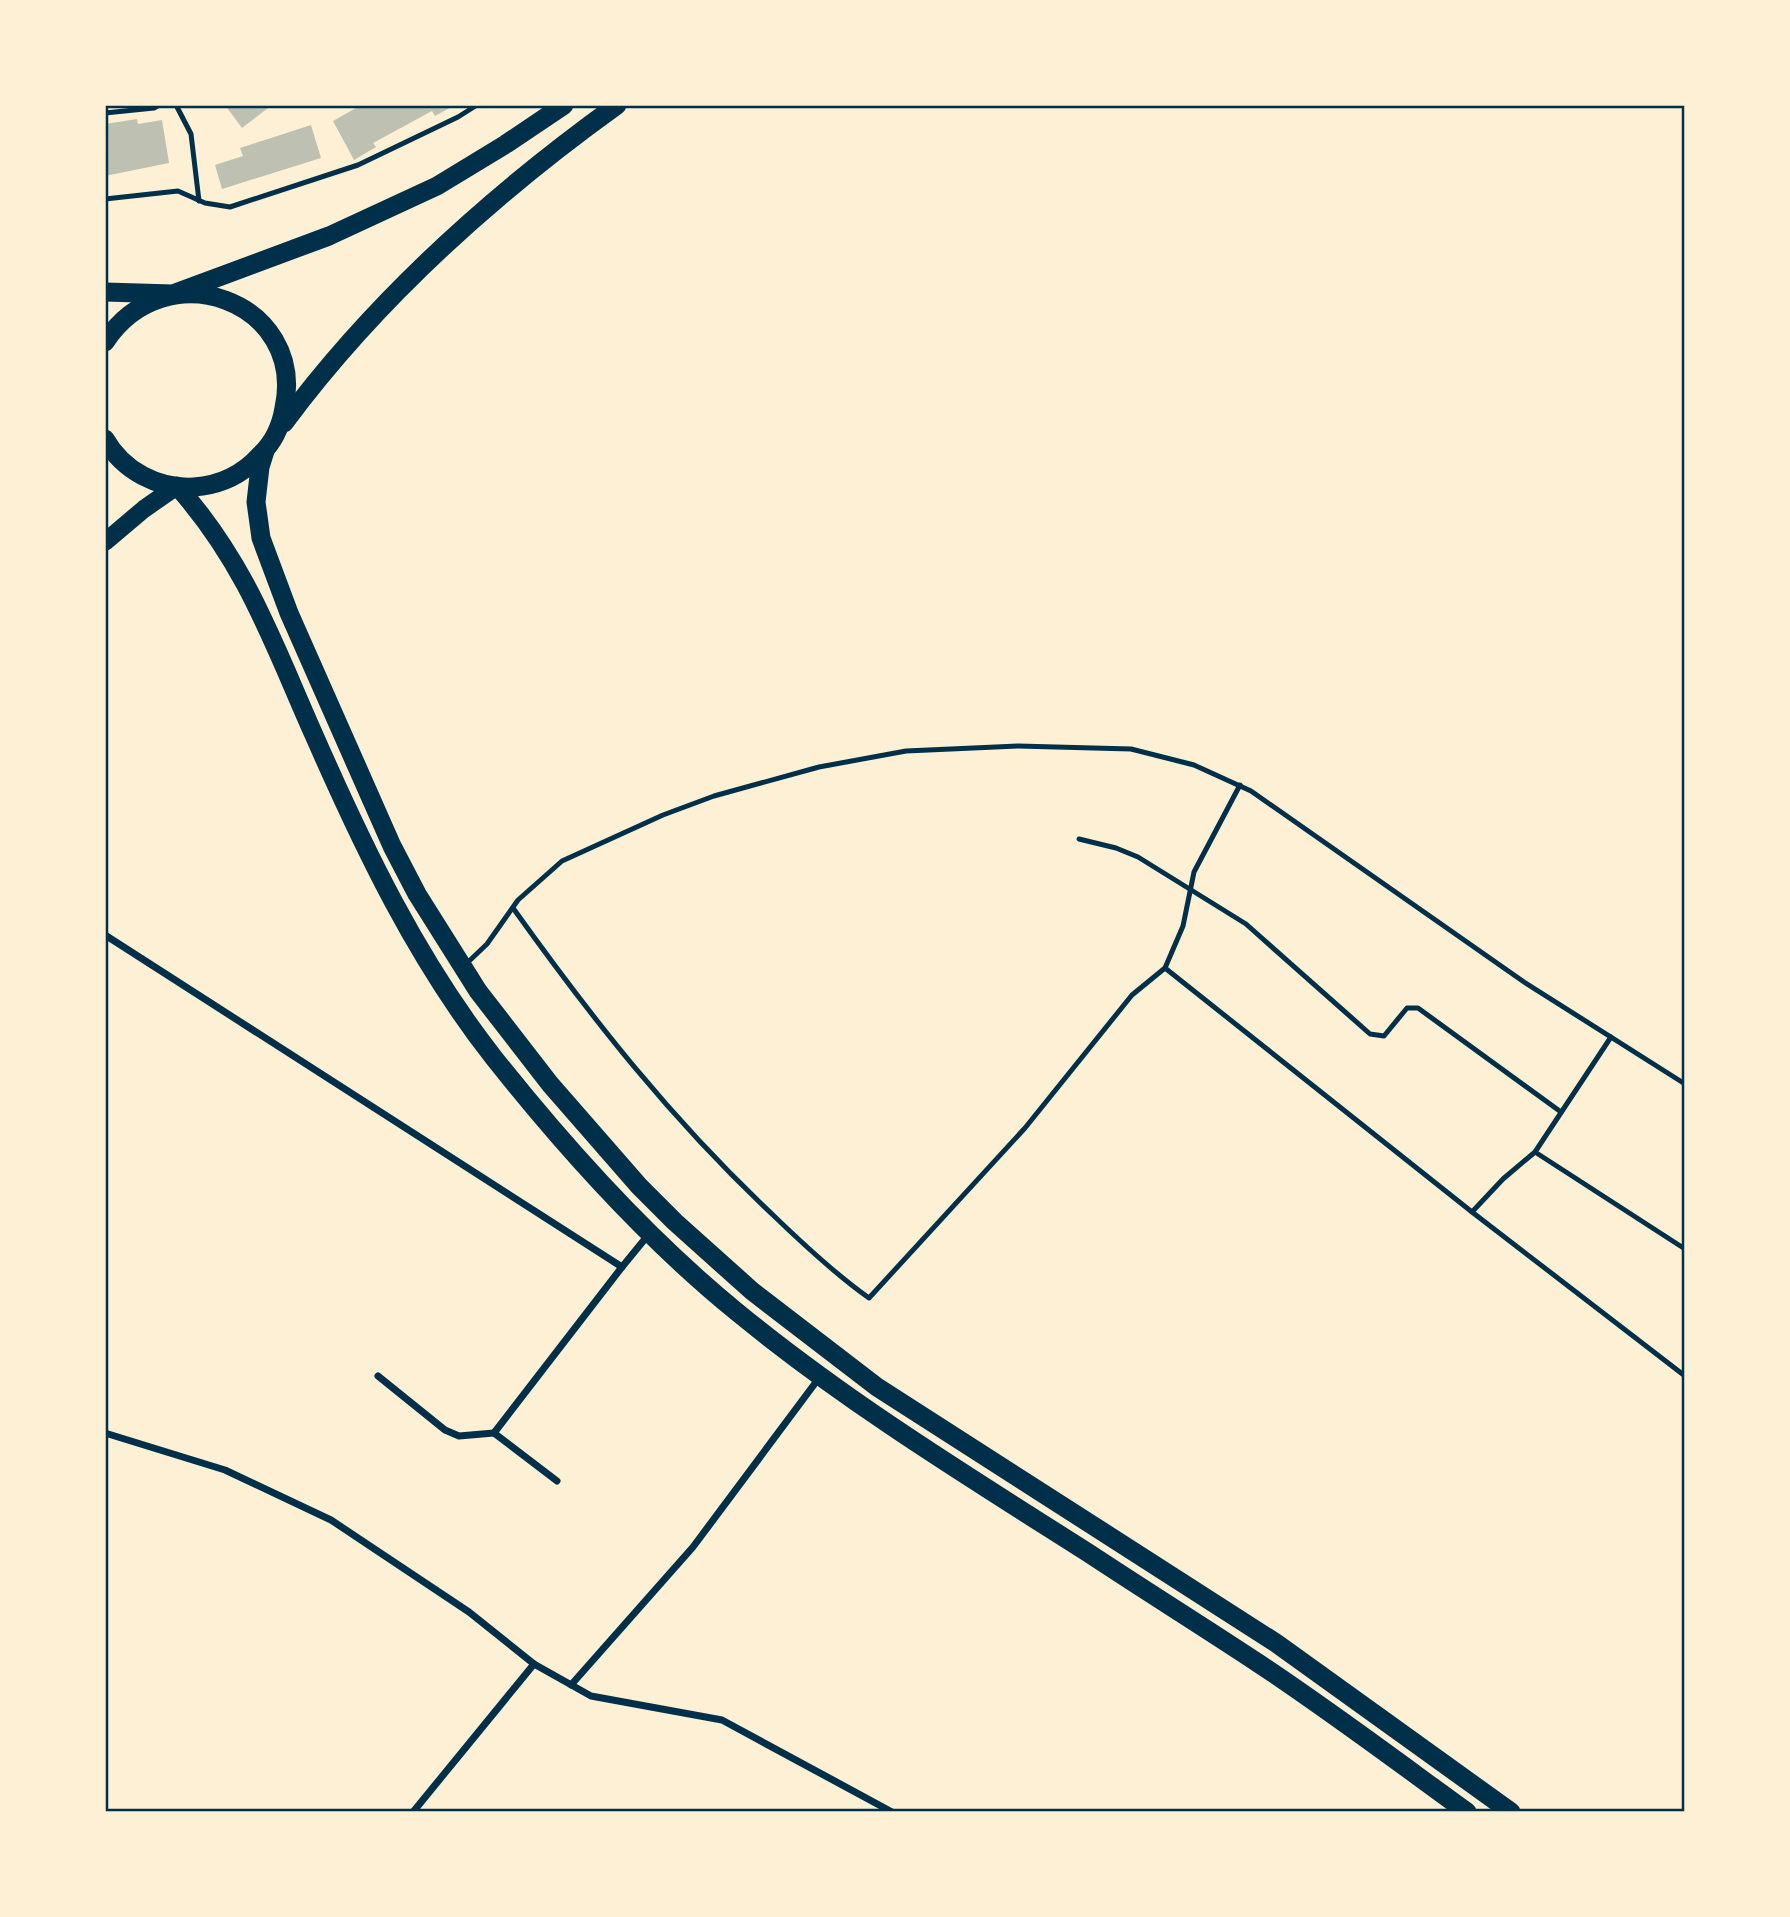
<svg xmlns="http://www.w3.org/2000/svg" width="1790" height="1917" font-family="Figtree,sans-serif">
	<rect width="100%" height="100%" fill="#fdf0d5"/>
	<g fill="#bec0b2">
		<path d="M225 105H272L242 128Z"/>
		<path d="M355 105H455L435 116 432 111 373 143 376 147 354 160 333 121 356 108Z"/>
		<path d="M137 119 138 124 162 120 169 163 105 176V124Z"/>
		<path d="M311 125 321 158 222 189 215 165 243 156 240 148Z"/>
	</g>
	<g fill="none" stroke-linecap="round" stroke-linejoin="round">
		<g stroke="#003049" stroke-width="5">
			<path d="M176 105 191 134 199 201"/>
			<path d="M105 113 154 108 159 105"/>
			<path d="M105 199 178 191 205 203 230 207 358 165 458 117 477 105"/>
			<path d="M1079 839 1116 848 1138 857 1246 924 1370 1034 1384 1036 1407 1008H1418L1561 1112"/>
			<path d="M513 908C593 1020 672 1120 773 1215 803 1244 835 1274 869 1298L1025 1128 1132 995 1165 968 1183 926 1194 872 1240 785"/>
			<path d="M465 965 487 944 518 900 562 861 663 815 714 796 819 767 906 751 1018 746 1131 749 1194 765 1251 791 1524 982 1685 1084"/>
			<path d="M1165 968 1472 1212 1685 1376"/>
			<path d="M1535 1152 1685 1249"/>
			<path d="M1472 1212 1503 1179 1535 1152 1611 1037"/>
		</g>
		<g stroke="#003049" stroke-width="7">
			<path d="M105 935 622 1267 649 1234"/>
			<path d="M378 1376 445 1430 459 1436 494 1433 557 1481"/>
			<path d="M105 1433 225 1470 331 1520 469 1612 534 1664 591 1696 722 1720 892 1812"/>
			<path d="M494 1433 622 1267"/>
			<path d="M571 1685 693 1547 819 1378"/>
			<path d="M413 1812 534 1664"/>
		</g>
		<path stroke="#003049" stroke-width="18" d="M105 542 144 509 177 486"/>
		<g stroke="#003049" stroke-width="19">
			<path d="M105 292 173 294 329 236 437 186 506 144 564 105"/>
			<path d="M105 342C166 249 307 302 284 408 281 426 273 443 260 455 243 474 220 485 194 487 158 489 123 471 105 439"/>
			<path d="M284 423C376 299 492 195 617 105"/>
			<path d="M265 451 260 467 256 502 261 538 289 613 392 846 417 894 478 991 550 1084 639 1186 675 1222 752 1291 877 1387 1276 1643 1511 1812"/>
			<path d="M177 486C246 563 273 643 314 735 364 849 417 960 494 1058 567 1150 646 1238 737 1312 848 1403 969 1477 1090 1554 1146 1591 1202 1626 1258 1663 1329 1710 1398 1762 1467 1812"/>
		</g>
	</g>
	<rect width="1790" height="1917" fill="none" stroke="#fdf0d5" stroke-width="214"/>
	<rect x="107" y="107" width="1576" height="1703" fill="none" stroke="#003049" stroke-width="2.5"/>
</svg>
